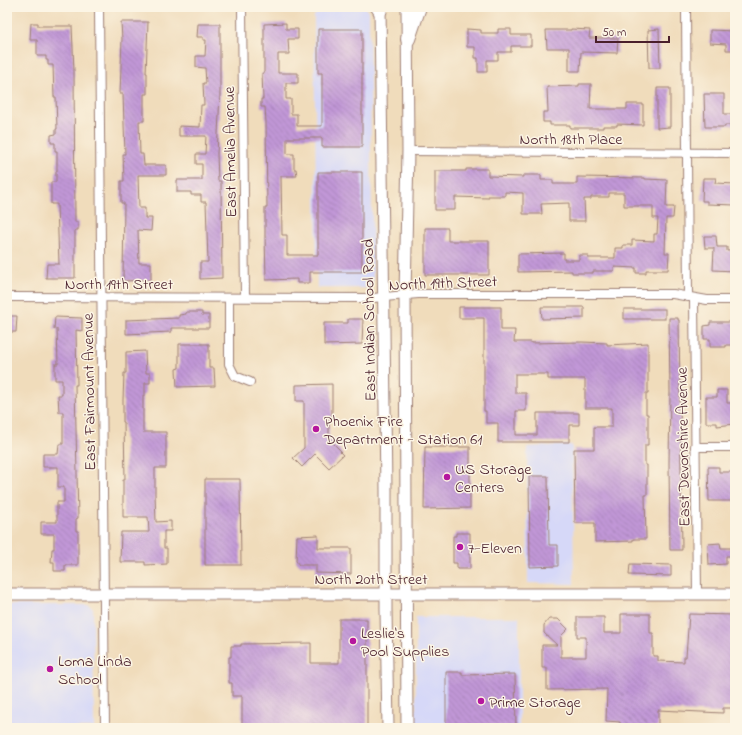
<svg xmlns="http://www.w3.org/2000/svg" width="742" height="735" font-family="'Indie Flower',sans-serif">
	<defs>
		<pattern id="building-back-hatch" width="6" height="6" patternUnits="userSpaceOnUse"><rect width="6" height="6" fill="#c197d7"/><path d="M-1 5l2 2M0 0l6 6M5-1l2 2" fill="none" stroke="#9f7baf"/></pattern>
	</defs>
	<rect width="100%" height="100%" fill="#fcf5e5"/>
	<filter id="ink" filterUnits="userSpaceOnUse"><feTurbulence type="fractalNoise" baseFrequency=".025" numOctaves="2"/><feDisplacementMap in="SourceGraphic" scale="8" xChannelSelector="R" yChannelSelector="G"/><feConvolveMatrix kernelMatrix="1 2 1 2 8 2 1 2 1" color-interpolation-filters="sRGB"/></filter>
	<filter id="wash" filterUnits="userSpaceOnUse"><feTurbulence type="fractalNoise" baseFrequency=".012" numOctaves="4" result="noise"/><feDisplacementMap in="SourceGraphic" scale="16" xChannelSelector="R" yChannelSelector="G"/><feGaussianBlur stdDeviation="0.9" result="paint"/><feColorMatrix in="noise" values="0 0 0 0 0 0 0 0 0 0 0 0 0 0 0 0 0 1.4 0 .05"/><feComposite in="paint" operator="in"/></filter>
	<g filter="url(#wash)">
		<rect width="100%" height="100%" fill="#f0dcbb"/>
		<g fill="#d6d8f8">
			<path d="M324 7H366L369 15 373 283 368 288H317L314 16Z"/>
			<path d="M572 445 574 584 528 583 527 447Z"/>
			<path d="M7 605H89L93 609 94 728H7Z"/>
			<rect x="416" y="617" width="103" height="111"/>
		</g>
		<g id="blocks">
			<g fill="url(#building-back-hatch)">
				<path d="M121 22H148L146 73H147V94H144V121H139L140 154H143L144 165H166V175H138L139 208H145V218H152L151 231 138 230 139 263H151V280L123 281 124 203H121V181H124L123 154H125L123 94H120L122 39Z"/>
				<path d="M31 23H38V26H72L74 71 75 222H78V230H75V278H46L47 264H59L57 204H51V182H56V171H57V151H55V143H51V135L56 134V129H57L56 97H54L53 65H48V60H46V56H37V40H30Z"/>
				<path d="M286 23V29H298V39H288L289 54H278V73H298V83H286V99H291V114H297V126H322V73H318V29H362V147H322V138H287V154H294V169H296L297 176H281L282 235H287V255H318V172H362V272H310V283H297V279L266 280 265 235V208H267L266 122 265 107H261V99H263L262 73H264V24Z"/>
				<path d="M198 24H220V94L217 154 218 181H221L222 278 200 279V262H208L206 202H201V195H191V192H177V180H202V164H196V154H205L206 136H179V126L200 127 201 105H204L203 83H206L205 68 196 67V56H205L206 40H203V37H197Z"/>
				<path d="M467 29 481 30V33H498V29H511V35H531V46H511V52H498V60H487V72H478V58H475V47H467Z"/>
				<path d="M571 29 590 30 589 38H618L617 53 581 52 580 71H569V48H547L546 30H571Z"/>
				<path d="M659 29 660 68H649L648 30Z"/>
				<path d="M710 30 735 31V50H726V44L710 43Z"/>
				<path d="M579 84H591L590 109H627V104H643V125L617 124V126H603V128H570V125H550V122H543V112H548L547 87 579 86Z"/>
				<path d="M657 88H670V127L657 128Z"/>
				<path d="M704 94H724V114H735V125H725V127H705Z"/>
				<path d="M466 169H488V176L523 177V175H541V180H553V184H577V177L645 178V179L667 180 666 207H674L673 218H666L665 253H669L668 270H646V273H636V268L614 267V271H593V273H572V271L518 272V254L564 253V260H579V255H588V258H615V248H623V245H632V240L654 241V234H657L658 218H653V206H624V193H609V197H591V199H584L585 221H569V203L541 204 542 214H523V193L505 192V196H488V198L455 197V210H435V171H466Z"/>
				<path d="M703 178H716L715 183 735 184V205L707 204V201H702Z"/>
				<path d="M425 228H448V241H489V275H425Z"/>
				<path d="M704 236H716L717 247H727V251L735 250V271L713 270 714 248H705Z"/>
				<path d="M459 307H501V330H515L514 342H531V343L582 342 607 343V345L648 343V393H646V414H648V445H645V465H647V495H645L646 539H633V541L595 542V523H575L574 449H594V427H612V408H585V379H548V374H515V393H526V411H516V435H537V413H579V425H569V442H498V423H486V411H484V318H459Z"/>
				<path d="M541 307H584V318L542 319Z"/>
				<rect x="624" y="309" width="41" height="10"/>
				<path d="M186 312H202V315H209V328H171V332L126 334V320L179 318V315L186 314Z"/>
				<path d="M7 316H17L16 332H7Z"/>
				<path d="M55 317 82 318V331L76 330 77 385H75L78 518 76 519V531H78V565H65V571H54V562H51L52 549H54V534H41V522H57V502H64V487H58V467H43V454H58L59 444H63V412H59L58 395H62V380H55V364H58L57 329H54Z"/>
				<path d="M669 318H678V320H679L682 550H670L669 463 670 393Z"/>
				<path d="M348 319H363L362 344 324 345V323H348Z"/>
				<path d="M710 322H735V345H726V347H710V339H704V326L710 325Z"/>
				<path d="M179 344H209V368H214L215 386 177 387 176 369 179 368Z"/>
				<path d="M145 351 146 373H150V383H145V395H143V432H166V468H155V494L156 522 171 521V531H164V548H167V564L145 565V562H120L121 532H149L148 517H123V480H125L124 422H123V400L124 373H126V352Z"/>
				<path d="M332 384V417H329V439L341 451 340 452 343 455 329 468 315 454 302 467 293 458 304 448V401H296V385Z"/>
				<path d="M717 390H727V403H735V424L717 426V423H706V397H717Z"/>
				<path d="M425 447H470V508L424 509Z"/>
				<path d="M708 467H719V472H735V501H709Z"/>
				<path d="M529 476H548L549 545H558V566L530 567Z"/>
				<path d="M205 479H240L241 565H205Z"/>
				<path d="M456 533H470V569H457V563H453V536H456Z"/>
				<path d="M318 535V548H351V574L316 573V565H299L296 561 297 536Z"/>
				<path d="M720 543 721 548H735V556H726V564L709 565 708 544Z"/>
				<path d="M630 564 671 565V576L629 575Z"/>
				<path d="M621 614H650V633H653V656H658V661L684 662V657H686L689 614 735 615V708H723V713L658 710V727H620V722L606 721 607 689 547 690V668H542V645H557L544 633V625L549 619H558L568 629 561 636V657H586V637H577V617H604V633H621Z"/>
				<path d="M339 619H367V728H242V696H232V683H229V657H231V646H241V644L311 643V663H339Z"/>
				<path d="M446 672H462V675L515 674 516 728H446Z"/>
			</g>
		</g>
	</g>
	<g filter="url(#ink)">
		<use href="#blocks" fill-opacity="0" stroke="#9d7e73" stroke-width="1"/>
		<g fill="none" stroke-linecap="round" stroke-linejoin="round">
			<defs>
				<g id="street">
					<path d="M99 7 105 728"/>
					<path d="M242 7 245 297"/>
					<path d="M686 7 688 297"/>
					<path d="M408 151 735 153"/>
					<path d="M7 297 373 298 418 294H673L707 300H735"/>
					<path d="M229 298V364L235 376 250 382"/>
					<path d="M694 299 697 594"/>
					<path d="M695 447H735"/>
				</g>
				<g id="secondary">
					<path d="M380 7 386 490V610L388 728"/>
					<path d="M7 594H735"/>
					<path d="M407 728 405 295 408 151 407 7"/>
				</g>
				<g id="highway">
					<path d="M378 7 380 10"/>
					<path d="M408 39 419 7"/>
				</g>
			</defs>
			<use href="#street" stroke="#9d7e73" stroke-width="10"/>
			<use href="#secondary" stroke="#9d7e73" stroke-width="13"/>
			<use href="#highway" stroke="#9d7e73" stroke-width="16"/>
			<use href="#street" stroke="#fff" stroke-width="8"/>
			<use href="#secondary" stroke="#fff" stroke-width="11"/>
			<use href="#highway" stroke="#fff" stroke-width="14"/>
		</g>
	</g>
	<g fill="#b5179e" stroke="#fcf5e5" stroke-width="1.5">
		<circle cx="316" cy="429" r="4"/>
		<circle cx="447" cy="477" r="4"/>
		<circle cx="460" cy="547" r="4"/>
		<circle cx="353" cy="641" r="4"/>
		<circle cx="50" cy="669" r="4"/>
		<circle cx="481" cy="701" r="4"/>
	</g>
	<g text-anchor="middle" stroke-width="3" stroke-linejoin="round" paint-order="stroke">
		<g font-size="16" fill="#4a1f2b" stroke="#fcf5e5">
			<text x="571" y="144">North 18th Place</text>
			<text transform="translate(229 152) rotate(-91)" y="6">East Amelia Avenue</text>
			<text transform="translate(443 282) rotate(-2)" y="6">North 19th Street</text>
			<text x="119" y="289">North 19th Street</text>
			<text transform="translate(368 320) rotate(-91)" y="6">East Indian School Road</text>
			<text transform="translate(88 392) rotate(-91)" y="6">East Fairmount Avenue</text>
			<text transform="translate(682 447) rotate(-91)" y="6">East Devonshire Avenue</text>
			<text x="371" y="584">North 20th Street</text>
		</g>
		<g font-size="16" fill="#4a1f2b" stroke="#fcf5e5" text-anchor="start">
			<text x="324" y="426">Phoenix Fire<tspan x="324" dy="18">Department - Station 61</tspan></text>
			<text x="455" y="474">US Storage<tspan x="455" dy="18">Centers</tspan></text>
			<text x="468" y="553">7-Eleven</text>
			<text x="361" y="638">Leslie's<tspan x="361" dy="18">Pool Supplies</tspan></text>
			<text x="58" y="666">Loma Linda<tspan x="58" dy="18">School</tspan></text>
			<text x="489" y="707">Prime Storage</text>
		</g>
	</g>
	<rect width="742" height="735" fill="none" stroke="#fcf5e5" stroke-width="24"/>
	<path d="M596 36v6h73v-6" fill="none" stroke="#4a1f2b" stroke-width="2"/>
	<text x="602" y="36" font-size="12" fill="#4a1f2b" stroke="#fcf5e5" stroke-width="3" paint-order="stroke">50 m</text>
</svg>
